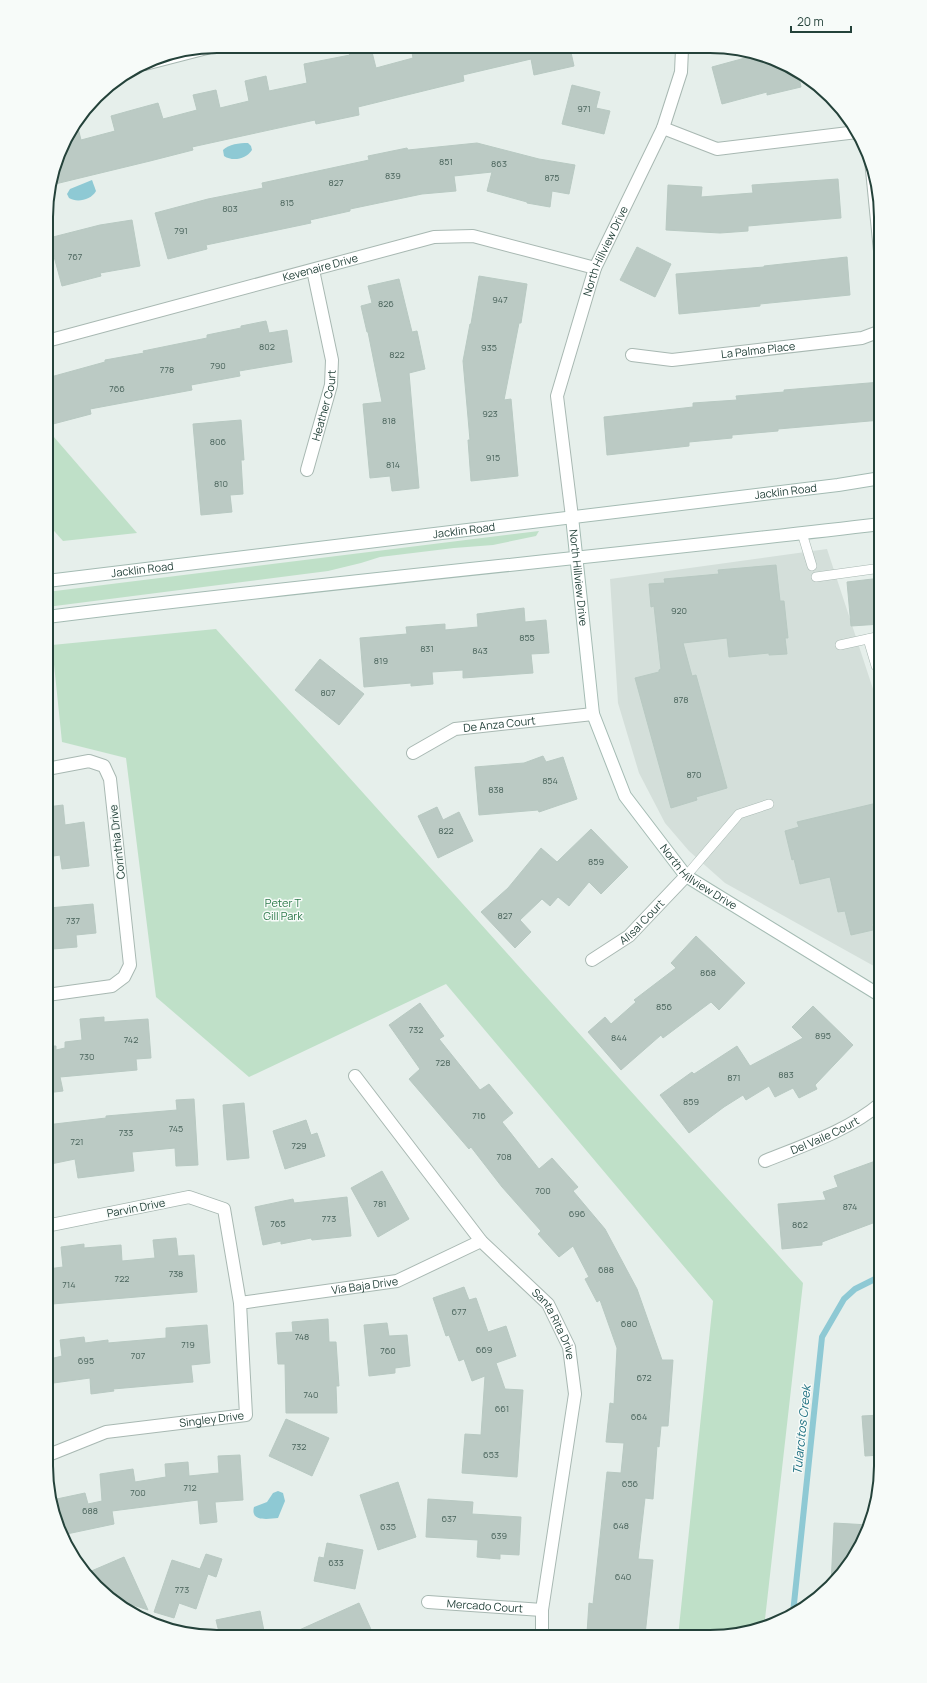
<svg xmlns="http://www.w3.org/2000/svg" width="927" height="1683" font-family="Manrope,sans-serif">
	<rect width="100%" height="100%" fill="#e6efeb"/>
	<path fill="#d4dfda" d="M827 549 874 692 881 690V970L725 883 689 851 665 823 639 773 618 703 610 579Z"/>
	<g fill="#bfe0c8">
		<path d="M47 429 137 533 63 541 47 523Z"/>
		<path d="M539 531 536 536 493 545 454 548 380 557 361 563 328 571 47 607V592Z"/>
		<path d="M216 629 803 1283 764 1628 710 1637H678L713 1301 446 984 249 1077 156 997 126 758 62 742 52 645Z"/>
	</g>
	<g fill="#8ec9d4">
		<path d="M248 143 251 146 252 150C246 159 233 162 224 156L223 150C229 144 239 143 248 143Z"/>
		<path d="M92 180 96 191C91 200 77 203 69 198L67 194 70 189Z"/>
		<path d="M278 1491 283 1493 285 1501 278 1518C268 1519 250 1522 254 1507L267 1502 273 1493Z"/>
	</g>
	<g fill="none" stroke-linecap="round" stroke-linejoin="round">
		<path stroke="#8ec9d4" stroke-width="6" d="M793 1613 822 1337 844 1299 855 1289 881 1276"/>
	</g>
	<g fill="#bbcac4" stroke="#b8c9c2">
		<path d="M411 47 570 48 574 66 534 75 531 59 463 75 464 81 358 107 359 115 316 124 315 120 242 136 192 147 193 150 150 161 51 185 64 141 77 124 81 140 115 131 111 116 136 109 158 103 163 119 197 110 193 95 216 90 220 108 249 101 245 81 266 76 269 91 307 83 304 64 350 55 349 54 371 48 376 68 413 58Z"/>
		<path d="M756 55 785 64 798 72 801 87 767 95V92L722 104 712 67Z"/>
		<path d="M572 85 600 92 596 108 610 111 604 134 562 124Z"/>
		<path d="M477 143 539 159 575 165 569 194 552 191 550 207 527 203V202L487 191 492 172 454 176 456 191 422 194 350 209V211L310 220 311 223 206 245 207 249 168 259 155 213 208 199 263 188 262 183 369 160 368 156 407 148 408 150Z"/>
		<path d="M838 179 841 218 748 226V231L720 233 666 230 668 185 702 187 701 197 753 193 752 185Z"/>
		<path d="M132 220 140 266 100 273 101 276 62 286 49 238 100 225Z"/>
		<path d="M637 247 671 264 655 297 620 280Z"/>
		<path d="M847 257 850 295 760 304V306L679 314 676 274 764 267V266Z"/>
		<path d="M479 276 527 284 521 323H519L504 400 511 399 518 476 471 481 468 440H470L463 361 470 324H471Z"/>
		<path d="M399 279 412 332 417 331 425 369 409 373 419 488 392 491 390 476 370 478 363 404 382 402 368 332H367L361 306 372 303 368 286Z"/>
		<path d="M266 321 269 333 287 330 292 362 239 371 240 376 191 385 192 390 90 409 91 414 53 424 47 401V378L105 362V360L144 353 143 351 207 338V335L241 328V326Z"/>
		<path d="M881 382V420L778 429V431L732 435V438L689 442V446L607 455 604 417 693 407V403L737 400 736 396 784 392V390Z"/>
		<path d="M241 420 244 460H241L243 494 230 495 232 512 201 515 193 424Z"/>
		<path d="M776 565 780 601H784L788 638H785L787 654 769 655V653L729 657 727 638 683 643 692 676 696 675 727 788 696 797 697 800 671 808 635 678 659 672V670L661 669 654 606 651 607 649 584 665 583 664 579 719 574 718 570Z"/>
		<path d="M881 578V624L851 626 847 582Z"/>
		<path d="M524 608 525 622 546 620 549 653 531 654 533 673 463 678V670L432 672 433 684 411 686V683L364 687 360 638 407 634 406 627 445 624V630L478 627 477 614Z"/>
		<path d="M320 659 364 694 339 725 295 690Z"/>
		<path d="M543 756 546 762 563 757 577 799 539 812 538 810 479 815 475 767 524 763Z"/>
		<path d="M877 803 881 817V921L872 924 873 930 851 935 845 911 838 912 830 877 800 884 794 859 792 860 785 831 799 827 797 822Z"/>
		<path d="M63 805 65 825 84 822 89 866 62 869 60 855 47 857V807Z"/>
		<path d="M437 807 443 820 459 812 473 841 438 858 418 816Z"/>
		<path d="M591 829 628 867 601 894 589 882 569 906 558 897 550 906 542 899 520 920 531 932 515 948 481 912 508 888 541 848 557 862Z"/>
		<path d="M93 904 96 933 76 935 77 947 53 949 49 908Z"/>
		<path d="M696 936 745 983 719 1010 711 1002 663 1038 661 1035 621 1070 588 1032 605 1017 611 1024 636 1002 634 1000 676 968 671 963Z"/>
		<path d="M420 1003 444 1036 439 1039 480 1090 489 1084 513 1113 502 1122 539 1169 552 1158 578 1187 573 1191 605 1229 637 1289 662 1360H673L668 1426H661L659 1447 657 1446 653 1499 645 1498 638 1559 653 1560 645 1635 639 1634V1637H613V1635L587 1633 589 1603 593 1604 607 1472 621 1473 624 1443 606 1442 610 1403 614 1404 617 1348 600 1300 597 1302 585 1279 589 1277 573 1246 559 1257 538 1234 541 1231 502 1187 471 1147 469 1149 409 1079 420 1069 389 1025Z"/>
		<path d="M813 1006 853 1045 815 1085 817 1089 799 1098 793 1088 775 1097 769 1086 746 1100 743 1095 724 1107 689 1133 660 1095 692 1072 694 1074 737 1046 750 1066 803 1038 792 1027Z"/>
		<path d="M104 1017V1022L148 1019 151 1058 136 1059 137 1070 60 1077 63 1091 46 1093V1046H56V1050L65 1048V1042L82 1040 80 1019Z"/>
		<path d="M194 1099 198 1165 176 1166 175 1148 132 1152 134 1171 78 1178 75 1159 46 1165V1125L106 1118V1116L177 1110 176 1100Z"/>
		<path d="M244 1103 249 1158 227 1160 223 1105Z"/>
		<path d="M306 1120 311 1135 317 1133 325 1156 285 1169 273 1131Z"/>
		<path d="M881 1159V1220L822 1242V1245L782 1249 778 1204 826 1200 823 1192 838 1187 834 1176Z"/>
		<path d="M382 1171 409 1219 378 1237 351 1188Z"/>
		<path d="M347 1197 351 1236 312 1240 311 1238 281 1244V1241L263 1245 255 1207 293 1199 294 1203Z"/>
		<path d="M176 1238 178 1256 194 1255 197 1292 52 1304 48 1269 63 1267 61 1247 84 1244V1248L121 1245 122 1261 155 1258 153 1240Z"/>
		<path d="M464 1287 469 1300 476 1298 488 1332 506 1326 516 1356 496 1363 505 1389 523 1390 517 1477 462 1473 465 1434 481 1435 485 1376 472 1381 464 1359 459 1361 449 1335 446 1336 433 1298Z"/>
		<path d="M328 1319 329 1342H336L339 1386H336L337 1413H286L285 1364H278L276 1333 293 1332 292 1322Z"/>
		<path d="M387 1323 389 1336 407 1335 410 1366 395 1368V1373L369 1376 364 1325Z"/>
		<path d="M207 1325 210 1363 191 1365 193 1382 113 1389 114 1391 91 1394 90 1378 46 1384V1360L62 1356 60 1340 84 1337 85 1343 108 1340V1343L166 1338V1328Z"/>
		<path d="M881 1415V1455L865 1456 862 1416Z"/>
		<path d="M286 1419 329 1438 312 1476 269 1456Z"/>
		<path d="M240 1455 243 1500 215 1502 217 1522 200 1524 198 1500 112 1511 114 1524 62 1535 55 1521 52 1500 85 1493 88 1504 102 1501 100 1474 133 1469 135 1482 166 1477 165 1464 188 1462 189 1476 219 1473 218 1456Z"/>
		<path d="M398 1482 416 1537 378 1550 360 1495Z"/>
		<path d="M428 1499 473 1502 472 1514 521 1517 519 1555 500 1554V1559L477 1557 478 1540 426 1537Z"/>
		<path d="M834 1523 869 1525 868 1531 846 1570 831 1585Z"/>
		<path d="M327 1543 363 1550 355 1589 314 1581 319 1557 324 1558Z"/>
		<path d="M206 1554 222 1559 216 1577 208 1574 196 1609 179 1603 174 1618 154 1612 172 1560 200 1569Z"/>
		<path d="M124 1557 148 1610 127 1603 131 1611 104 1595 93 1582 89 1572Z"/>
		<path d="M359 1603 374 1636H286Z"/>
		<path d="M260 1611 265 1636H220L216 1620Z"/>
	</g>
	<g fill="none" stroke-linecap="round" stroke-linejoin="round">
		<defs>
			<g id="lane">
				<path d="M802 533 812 566"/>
				<path d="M816 577 881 568"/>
				<path d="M868 639 876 666 881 671"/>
				<path d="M840 645 881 636"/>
				<path d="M686 876 739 814 769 804"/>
			</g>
			<g id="street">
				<path d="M145 64 207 48"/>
				<path d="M663 128 717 149 857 132"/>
				<path d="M871 160 881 261"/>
				<path id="s1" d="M47 341 434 237 473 236 595 268"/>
				<path id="s2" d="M632 355 672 360 862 338 878 332 881 328"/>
				<path id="s3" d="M307 470 331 385 332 360 313 270"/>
				<path id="s4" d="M572 517 557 396 595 268 663 128 681 72 682 49"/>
				<path id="s5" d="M413 753 455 729 593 714"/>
				<path id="s6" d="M592 960 629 936 686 876"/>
				<path d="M47 995 112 986 124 977 130 965 110 779 104 766 89 761 47 769"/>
				<path id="s7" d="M355 1076 481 1241 548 1304 569 1347 575 1394 542 1610V1637"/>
				<path id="s8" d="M765 1161C804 1145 848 1131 881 1103"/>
				<path id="s9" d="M240 1303 397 1281 481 1241"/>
				<path id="s10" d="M46 1456 106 1432 246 1415 240 1303 224 1209 189 1197 46 1226"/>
				<path id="s11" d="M428 1602 542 1610"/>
			</g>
			<g id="secondary">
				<path id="s12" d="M572 517 593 714 625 796 686 876 881 996"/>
				<path id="s13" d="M47 581 838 485 881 478"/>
				<path d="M47 617C324 582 603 557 881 524"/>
			</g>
		</defs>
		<use href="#lane" stroke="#a8b8b2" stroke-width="10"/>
		<use href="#street" stroke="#a8b8b2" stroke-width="14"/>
		<use href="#secondary" stroke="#a4bbb3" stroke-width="14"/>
		<use href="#lane" stroke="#fff" stroke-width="9"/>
		<use href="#street" stroke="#fff" stroke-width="12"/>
		<use href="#secondary" stroke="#fff" stroke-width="12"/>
	</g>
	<g text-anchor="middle" stroke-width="3" stroke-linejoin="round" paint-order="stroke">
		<g font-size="9" fill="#4a645c">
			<text x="584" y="112">971</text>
			<text x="446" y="165">851</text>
			<text x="499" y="167">863</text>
			<text x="393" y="179">839</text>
			<text x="552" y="181">875</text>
			<text x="336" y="186">827</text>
			<text x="287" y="206">815</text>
			<text x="230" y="212">803</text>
			<text x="181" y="234">791</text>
			<text x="75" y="260">767</text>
			<text x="500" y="303">947</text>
			<text x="386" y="307">826</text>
			<text x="267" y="350">802</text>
			<text x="489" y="351">935</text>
			<text x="397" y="358">822</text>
			<text x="218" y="369">790</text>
			<text x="167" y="373">778</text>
			<text x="117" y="392">766</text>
			<text x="490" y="417">923</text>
			<text x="389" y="424">818</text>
			<text x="218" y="445">806</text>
			<text x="493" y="461">915</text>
			<text x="393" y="468">814</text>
			<text x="221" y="487">810</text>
			<text x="679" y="614">920</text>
			<text x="527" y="641">855</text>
			<text x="427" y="652">831</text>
			<text x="480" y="654">843</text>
			<text x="381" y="664">819</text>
			<text x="328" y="696">807</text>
			<text x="681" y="703">878</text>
			<text x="694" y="778">870</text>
			<text x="550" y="784">854</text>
			<text x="496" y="793">838</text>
			<text x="446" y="834">822</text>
			<text x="596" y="865">859</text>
			<text x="505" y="919">827</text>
			<text x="73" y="924">737</text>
			<text x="708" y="976">868</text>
			<text x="664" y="1010">856</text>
			<text x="416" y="1033">732</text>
			<text x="823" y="1039">895</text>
			<text x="619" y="1041">844</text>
			<text x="131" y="1043">742</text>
			<text x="87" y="1060">730</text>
			<text x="443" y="1066">728</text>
			<text x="786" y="1078">883</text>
			<text x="734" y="1081">871</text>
			<text x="691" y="1105">859</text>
			<text x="479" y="1119">716</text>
			<text x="176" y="1132">745</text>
			<text x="126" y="1136">733</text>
			<text x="77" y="1145">721</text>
			<text x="299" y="1149">729</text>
			<text x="504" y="1160">708</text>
			<text x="543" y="1194">700</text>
			<text x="380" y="1207">781</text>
			<text x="850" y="1210">874</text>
			<text x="577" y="1217">696</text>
			<text x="329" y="1222">773</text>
			<text x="278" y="1227">765</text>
			<text x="800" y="1228">862</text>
			<text x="606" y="1273">688</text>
			<text x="176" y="1277">738</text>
			<text x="122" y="1282">722</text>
			<text x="69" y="1288">714</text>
			<text x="459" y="1315">677</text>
			<text x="629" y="1327">680</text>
			<text x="302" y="1340">748</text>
			<text x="188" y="1348">719</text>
			<text x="484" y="1353">669</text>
			<text x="388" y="1354">760</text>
			<text x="138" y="1359">707</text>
			<text x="86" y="1364">695</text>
			<text x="644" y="1381">672</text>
			<text x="311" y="1398">740</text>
			<text x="502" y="1412">661</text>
			<text x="639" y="1420">664</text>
			<text x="299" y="1450">732</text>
			<text x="491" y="1458">653</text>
			<text x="630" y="1487">656</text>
			<text x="190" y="1491">712</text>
			<text x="138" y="1496">700</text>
			<text x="90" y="1514">688</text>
			<text x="449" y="1522">637</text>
			<text x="621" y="1529">648</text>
			<text x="388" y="1530">635</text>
			<text x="499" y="1539">639</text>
			<text x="336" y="1566">633</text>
			<text x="623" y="1580">640</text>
			<text x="182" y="1593">773</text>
		</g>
		<g font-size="11" fill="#24423a" stroke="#f7fbf9">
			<text dy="4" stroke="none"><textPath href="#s4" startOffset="275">North Hillview Drive</textPath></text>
			<text dy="4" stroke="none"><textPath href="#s1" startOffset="283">Kevenaire Drive</textPath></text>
			<text dy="4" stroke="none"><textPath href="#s2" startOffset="127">La Palma Place</textPath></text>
			<text dy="4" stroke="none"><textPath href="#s3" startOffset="67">Heather Court</textPath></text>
			<text dy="4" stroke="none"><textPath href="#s13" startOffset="744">Jacklin Road</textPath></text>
			<text dy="4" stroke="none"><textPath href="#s13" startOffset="420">Jacklin Road</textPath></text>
			<text dy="4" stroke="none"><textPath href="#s13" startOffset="96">Jacklin Road</textPath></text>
			<text dy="4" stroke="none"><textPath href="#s12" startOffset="61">North Hillview Drive</textPath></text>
			<text dy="4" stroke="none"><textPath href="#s5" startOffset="93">De Anza Court</textPath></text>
			<text transform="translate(117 842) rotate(-96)" y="4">Corinthia Drive</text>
			<text dy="4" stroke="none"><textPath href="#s12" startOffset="397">North Hillview Drive</textPath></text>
			<text dy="4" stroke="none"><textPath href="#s6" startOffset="63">Alisal Court</textPath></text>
			<text dy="4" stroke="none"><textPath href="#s8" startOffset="65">Del Vaile Court</textPath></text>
			<text transform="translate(136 1208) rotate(-11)" y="4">Parvin Drive</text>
			<text dy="4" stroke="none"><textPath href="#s9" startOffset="126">Via Baja Drive</textPath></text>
			<text dy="4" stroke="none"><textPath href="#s7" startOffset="320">Santa Rita Drive</textPath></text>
			<text dy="4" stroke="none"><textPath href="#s10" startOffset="171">Singley Drive</textPath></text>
			<text dy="4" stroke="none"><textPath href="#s11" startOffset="57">Mercado Court</textPath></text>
		</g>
		<g font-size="11" fill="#2d7a4b" stroke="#f7fbf9">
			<text x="283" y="907">Peter T<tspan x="283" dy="13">Gill Park</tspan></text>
		</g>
		<g font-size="12" font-style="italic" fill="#1c6f80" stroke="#f7fbf9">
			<text transform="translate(802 1430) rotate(-84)" y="4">Tularcitos Creek</text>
		</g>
	</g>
	<path d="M0 0H927V1683H0ZM217 53H710A164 164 0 0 1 874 217V1466A164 164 0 0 1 710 1630H217A164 164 0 0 1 53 1466V217A164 164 0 0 1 217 53Z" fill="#f7fbf9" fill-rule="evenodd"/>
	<path fill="none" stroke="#24423a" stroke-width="2" d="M217 53H710A164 164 0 0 1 874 217V1466A164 164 0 0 1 710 1630H217A164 164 0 0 1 53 1466V217A164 164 0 0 1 217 53Z"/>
	<path d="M791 26v6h60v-6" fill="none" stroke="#24423a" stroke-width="2"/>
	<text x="797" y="26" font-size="12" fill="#24423a" stroke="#f7fbf9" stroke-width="3" paint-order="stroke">20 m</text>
</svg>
